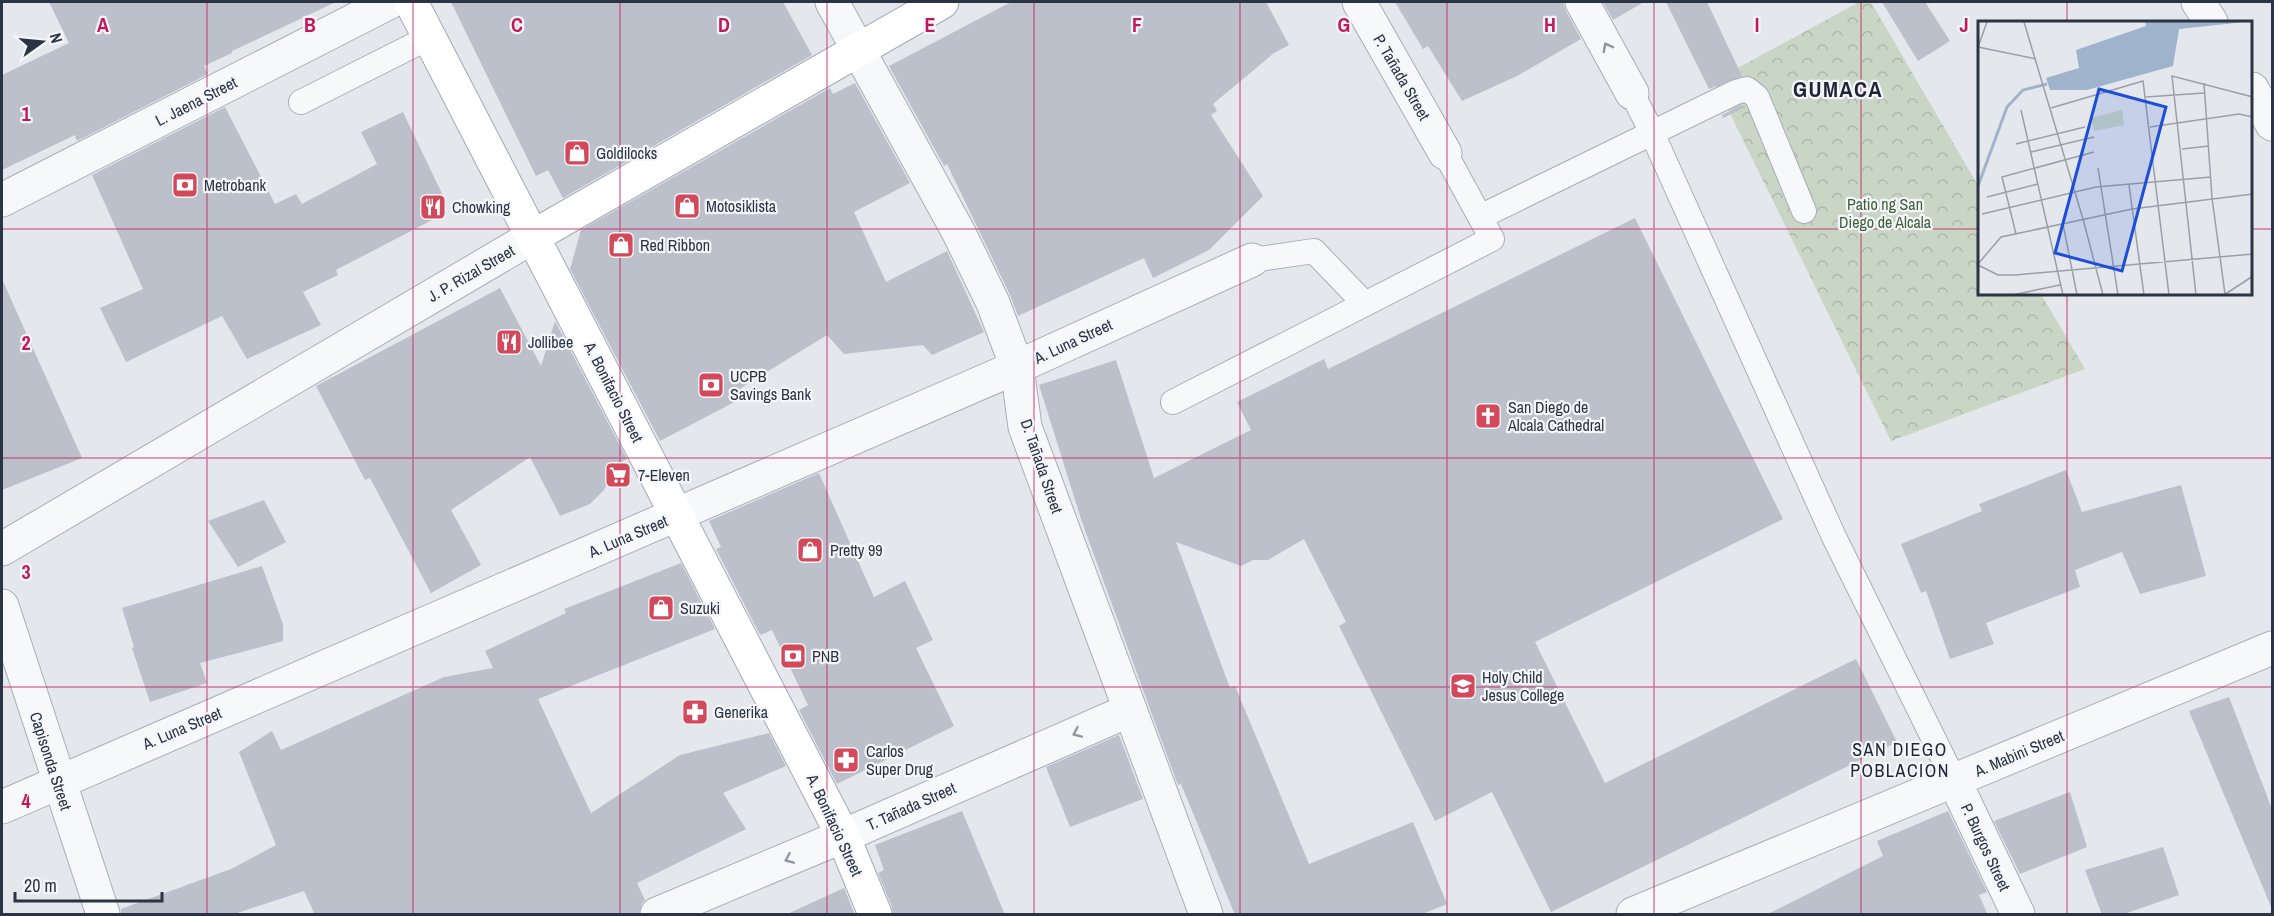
<svg xmlns="http://www.w3.org/2000/svg" width="2274" height="916" font-family="'Archivo Narrow',sans-serif">
	<defs>
		<pattern id="park-crowns" width="20" height="18" patternUnits="userSpaceOnUse" patternTransform="scale(1.5)"><rect width="20" height="18" fill="#c9d6c5"/><path d="M2 6a3 3 0 1 1 6 0M12 15a3 3 0 1 1 6 0" fill="none" stroke="#adb8ab"/></pattern>
	</defs>
	<rect width="100%" height="100%" fill="#e4e7ec"/>
	<path fill="url(#park-crowns)" d="M1859 2H1871L1980 189V294H2041L2085 369 1891 441 1714 81Z"/>
	<g fill="#bbc0ca">
		<path d="M49 2H336L232 51V53L204 66 208 74 77 141 75 135 2 170V75L69 43Z"/>
		<path d="M451 2H783L812 55 563 198 548 170 536 176Z"/>
		<path d="M1011 2H1266L1289 45 1274 53 1213 104 1217 111 1211 115 1263 196 1209 250 1153 278 1144 258 1018 316 1010 295 947 164 944 166 889 66Z"/>
		<path d="M1395 2H1563L1566 11 1581 39 1517 76 1462 101 1428 46 1423 49Z"/>
		<path d="M1603 2H1644L1613 20Z"/>
		<path d="M1666 2H1707L1742 76 1709 89Z"/>
		<path d="M1882 2H1925L1950 41 1918 61Z"/>
		<path d="M855 83 910 183 854 212 886 282 947 251 984 332 932 355 923 345 844 354 827 335 741 388 746 396 660 441 570 269 581 230 830 88 833 94Z"/>
		<path d="M1741 105 1746 107 1723 118 1722 115Z"/>
		<path d="M225 107 275 204 296 194 302 204 377 164 361 132 403 112 444 198 434 219 336 270 338 275 303 292 321 325 247 359 222 316 126 362 100 308 143 289 92 175Z"/>
		<path d="M1635 218 1783 519 1535 642 1605 783 1856 659 1897 742 1551 912 1492 792 1435 821 1339 626 1346 622 1304 539 1268 560H1253L1241 566 1176 542 1230 688 1235 686 1309 864 1413 822 1447 904 1420 915H1235L1181 784 1178 785 1154 720 1082 522 1039 385 1116 360 1154 478 1251 430 1237 402 1324 359 1328 369Z"/>
		<path d="M2 279 82 458 2 490Z"/>
		<path d="M500 288 541 366 555 321 627 459 619 463 604 490 590 504 560 516 530 457 451 510 481 565 431 593 370 478 365 480 316 386Z"/>
		<path d="M2066 470 2082 512 2181 485 2206 576 2140 594 2122 552 2075 570 2080 587 1986 623 1994 644 1950 659 1926 591 1921 593 1901 544 1982 511 1979 504Z"/>
		<path d="M819 473 874 597 905 581 933 640 916 648 954 726 837 784 799 710 808 705 772 630 760 635 716 549 721 547 709 521Z"/>
		<path d="M264 500 286 542 238 567 208 521Z"/>
		<path d="M681 563 715 629 538 699 591 813 680 755 769 733 786 766 723 793 746 829 637 883 645 900 642 903 639 915H315L304 891 231 915H121V909L231 869 276 845 239 752 272 731 281 750 444 677 493 668 485 651 566 613 564 609Z"/>
		<path d="M262 566 283 624V641L200 663 207 683 150 702 132 648 134 647 122 608Z"/>
		<path d="M2229 697 2272 809V909L2189 711Z"/>
		<path d="M1119 735 1143 799 1070 827 1046 767Z"/>
		<path d="M2070 792 2087 847 2020 874 1994 821Z"/>
		<path d="M962 811 1005 915H893L892 907 878 873 884 870 875 845Z"/>
		<path d="M1948 811 1987 892 1979 895 1988 915H1766L1883 856 1877 841Z"/>
		<path d="M2163 847 2179 895 2121 915H2102L2085 870Z"/>
		<path d="M844 888 855 915H785Z"/>
	</g>
	<g fill="none" stroke-linecap="round" stroke-linejoin="round">
		<defs>
			<g id="lane">
				<path d="M1632 93 1652 133 1834 537 1954 780"/>
				<path d="M301 102 430 37"/>
				<path d="M1480 217 1736 92 1747 89 1757 97 1804 211"/>
				<path d="M1252 260 1314 251 1365 304 1492 239 1445 153"/>
				<path d="M1173 402 1365 304"/>
			</g>
			<g id="street">
				<path d="M832 2 959 233 993 303 1017 367 1025 427 1206 914"/>
				<path d="M1359 2 1445 153"/>
				<path d="M1582 2 1632 93"/>
				<path d="M2198 2 2211 22"/>
				<path d="M2252 89 2272 124"/>
				<path d="M2 200 390 2"/>
				<path d="M2 549 534 236"/>
				<path d="M2 606 103 914"/>
				<path d="M1954 780 2018 914"/>
				<path d="M2 807 1017 367 1252 260"/>
				<path d="M657 914 843 836 1130 710"/>
				<path d="M1633 914 2272 648"/>
			</g>
			<g id="primary">
				<path d="M411 2 843 836 875 914"/>
				<path d="M534 236 942 2"/>
			</g>
		</defs>
		<use href="#lane" stroke="#a9aeb7" stroke-width="26"/>
		<use href="#street" stroke="#a9aeb7" stroke-width="35"/>
		<use href="#primary" stroke="#a3abb8" stroke-width="35"/>
		<use href="#lane" stroke="#f7f8fa" stroke-width="24"/>
		<use href="#street" stroke="#f7f8fa" stroke-width="33"/>
		<use href="#primary" stroke="#fff" stroke-width="33"/>
	</g>
	<defs><path id="oneway-chevron" d="M-2-3.5L2.5 0L-2 3.5" fill="none" stroke-width="1.6" stroke-linecap="round" stroke-linejoin="round" transform="scale(1.5)"/></defs>
	<g stroke="#9196a0">
		<use href="#oneway-chevron" transform="translate(1607 47) rotate(-118)"/>
		<use href="#oneway-chevron" transform="translate(1077 733) rotate(156)"/>
		<use href="#oneway-chevron" transform="translate(789 859) rotate(157)"/>
	</g>
	<path fill="none" stroke="#c2185b" stroke-width="1.5" stroke-opacity="0.55" d="M207 2V914M413 2V914M620 2V914M827 2V914M1034 2V914M1240 2V914M1447 2V914M1654 2V914M1861 2V914M2067 2V22M2 229H1980M2252 229H2272M2067 294V914M2 458H2272M2 687H2272"/>
	<defs>
		<symbol id="shop-square" viewBox="-11 -11 22 22"><rect x="-9" y="-9" width="18" height="18" rx="4" fill="#d1495b" stroke="#f4f6f9"/><path d="M-5-2.5h2.3a2.7 3.5 0 0 1 5.4 0H5L5.5 6h-11ZM-1.5-2.5h3a1.5 2.3 0 0 0-3 0Z" fill="#fff"/></symbol>
		<symbol id="bank-square" viewBox="-11 -11 22 22"><rect x="-9" y="-9" width="18" height="18" rx="4" fill="#d1495b" stroke="#f4f6f9"/><path d="M-6-4H6V4H-6ZM0-2.3a2.3 2.3 0 1 0 0 4.6a2.3 2.3 0 1 0 0-4.6Z" fill="#fff"/></symbol>
		<symbol id="restaurant-square" viewBox="-11 -11 22 22"><rect x="-9" y="-9" width="18" height="18" rx="4" fill="#d1495b" stroke="#f4f6f9"/><path d="M-5-6h1v4h1v-4h1v4h1v-4h1v5L-1.5 .5V6h-2V.5L-5-1ZM5-6V6H3V1.5H1.5Q1.5-4 5-6Z" fill="#fff"/></symbol>
		<symbol id="church-square" viewBox="-11 -11 22 22"><rect x="-9" y="-9" width="18" height="18" rx="4" fill="#d1495b" stroke="#f4f6f9"/><path d="M-1.2-6h2.4v3.5h3.3v2.4h-3.3V6h-2.4V-.1h-3.3v-2.4h3.3Z" fill="#fff"/></symbol>
		<symbol id="supermarket-square" viewBox="-11 -11 22 22"><rect x="-9" y="-9" width="18" height="18" rx="4" fill="#d1495b" stroke="#f4f6f9"/><path d="M-6-5.5h2.5l.6 2H6L4.5 2H-2.5L-4.4-4H-6ZM-1.5 3.2a1.3 1.3 0 1 0 .1 0ZM3 3.2a1.3 1.3 0 1 0 .1 0Z" fill="#fff"/></symbol>
		<symbol id="university-square" viewBox="-11 -11 22 22"><rect x="-9" y="-9" width="18" height="18" rx="4" fill="#d1495b" stroke="#f4f6f9"/><path d="M0-5L7-2L0 1L-7-2ZM-4 1L0 2.5L4 1V4Q0 6-4 4Z" fill="#fff"/></symbol>
		<symbol id="pharmacy-square" viewBox="-11 -11 22 22"><rect x="-9" y="-9" width="18" height="18" rx="4" fill="#d1495b" stroke="#f4f6f9"/><path d="M-2-6h4v4h4v4h-4v4h-4v-4h-4v-4h4Z" fill="#fff"/></symbol>
	</defs>
	<g fill-rule="evenodd">
		<use href="#shop-square" x="562" y="138" width="30" height="30"/>
		<use href="#bank-square" x="170" y="170" width="30" height="30"/>
		<use href="#shop-square" x="672" y="191" width="30" height="30"/>
		<use href="#restaurant-square" x="418" y="192" width="30" height="30"/>
		<use href="#shop-square" x="606" y="230" width="30" height="30"/>
		<use href="#restaurant-square" x="494" y="327" width="30" height="30"/>
		<use href="#bank-square" x="696" y="370" width="30" height="30"/>
		<use href="#church-square" x="1473" y="401" width="30" height="30"/>
		<use href="#supermarket-square" x="603" y="460" width="30" height="30"/>
		<use href="#shop-square" x="795" y="535" width="30" height="30"/>
		<use href="#shop-square" x="646" y="593" width="30" height="30"/>
		<use href="#bank-square" x="778" y="641" width="30" height="30"/>
		<use href="#university-square" x="1448" y="671" width="30" height="30"/>
		<use href="#pharmacy-square" x="680" y="697" width="30" height="30"/>
		<use href="#pharmacy-square" x="831" y="745" width="30" height="30"/>
	</g>
	<g text-anchor="middle" stroke-width="4.5" stroke-linejoin="round" paint-order="stroke">
		<g font-size="16" fill="#2b3445" stroke="#f4f6f9">
			<text transform="translate(1402 77) rotate(60)" y="6">P. Tañada Street</text>
			<text transform="translate(196 101) rotate(-27)" y="6">L. Jaena Street</text>
			<text transform="translate(471 273) rotate(-30)" y="6">J. P. Rizal Street</text>
			<text transform="translate(1073 341) rotate(-25)" y="6">A. Luna Street</text>
			<text transform="translate(614 392) rotate(63)" y="6">A. Bonifacio Street</text>
			<text transform="translate(1042 466) rotate(71)" y="6">D. Tañada Street</text>
			<text transform="translate(628 536) rotate(-23)" y="6">A. Luna Street</text>
			<text transform="translate(182 728) rotate(-23)" y="6">A. Luna Street</text>
			<text transform="translate(2019 753) rotate(-23)" y="6">A. Mabini Street</text>
			<text transform="translate(51 761) rotate(72)" y="6">Capisonda Street</text>
			<text transform="translate(911 806) rotate(-24)" y="6">T. Tañada Street</text>
			<text transform="translate(835 825) rotate(65)" y="6">A. Bonifacio Street</text>
			<text transform="translate(1986 847) rotate(65)" y="6">P. Burgos Street</text>
		</g>
		<g font-size="16" fill="#2b3445" stroke="#f4f6f9" text-anchor="start">
			<text x="596" y="159">Goldilocks</text>
			<text x="204" y="191">Metrobank</text>
			<text x="706" y="212">Motosiklista</text>
			<text x="452" y="213">Chowking</text>
			<text x="640" y="251">Red Ribbon</text>
			<text x="528" y="348">Jollibee</text>
			<text x="730" y="382">UCPB<tspan x="730" dy="18">Savings Bank</tspan></text>
			<text x="1508" y="413">San Diego de<tspan x="1508" dy="18">Alcala Cathedral</tspan></text>
			<text x="638" y="481">7-Eleven</text>
			<text x="830" y="556">Pretty 99</text>
			<text x="680" y="614">Suzuki</text>
			<text x="812" y="662">PNB</text>
			<text x="1482" y="683">Holy Child<tspan x="1482" dy="18">Jesus College</tspan></text>
			<text x="714" y="718">Generika</text>
			<text x="866" y="757">Carlos<tspan x="866" dy="18">Super Drug</tspan></text>
		</g>
		<g font-size="16" fill="#3f6138" stroke="#f4f6f9">
			<text x="1885" y="210">Patio ng San<tspan x="1885" dy="18">Diego de Alcala</tspan></text>
		</g>
		<g font-size="18" letter-spacing="1.5" fill="#1d2536" stroke="#f4f6f9">
			<text x="1900" y="756">SAN DIEGO<tspan x="1900" dy="21">POBLACION</tspan></text>
		</g>
		<g font-size="22" font-weight="bold" letter-spacing="1.5" fill="#1d2536" stroke="#f4f6f9">
			<text x="1838" y="97">GUMACA</text>
		</g>
	</g>
	<g transform="translate(1978 21)">
		<rect width="274" height="274" fill="#e4e7ec"/>
		<path d="M144 89 146 104 116 110 113 97Z" fill="#c9d6c5"/>
		<path d="M167 1H267L201 8 195 45 109 69H72L68 57 101 47 98 29 168 5Z" fill="#9fb4cc"/>
		<path fill="none" stroke="#9fb4cc" stroke-width="3" d="M0 165 29 86 45 69 69 63"/>
		<path fill="none" stroke="#9a9fa9" stroke-width="1.5" d="M46 1 105 198M0 26 58 38M0 26 9 1M226 62 234 177 247 273M168 76 226 72M73 87 165 60 191 274M43 89 85 274M172 106 261 93 275 96M38 123 107 106M204 128 231 125M53 131 116 116M120 147 140 274M151 164 166 274M9 176 60 163M4 193 118 166 233 156M105 198 125 274M85 203 99 274M38 213 24 156 116 131M0 243 23 216 154 188 275 173M0 244 20 254H37L275 233M34 274 82 264M218 274 194 55 275 76M246 274 275 255"/>
		<path fill="#1d4ed8" fill-opacity="0.15" stroke="#1d4ed8" stroke-width="3" d="M121 68 188 86 144 250 77 232Z"/>
		<rect width="274" height="274" fill="none" stroke="#2b3445" stroke-width="3"/>
	</g>
	<g font-size="20" text-anchor="middle" font-weight="bold" fill="#c2185b" stroke="#f4f6f9" stroke-width="4.5" stroke-linejoin="round" paint-order="stroke">
		<text x="103" y="32">A</text>
		<text x="310" y="32">B</text>
		<text x="517" y="32">C</text>
		<text x="724" y="32">D</text>
		<text x="930" y="32">E</text>
		<text x="1137" y="32">F</text>
		<text x="1344" y="32">G</text>
		<text x="1550" y="32">H</text>
		<text x="1757" y="32">I</text>
		<text x="1964" y="32">J</text>
		<text x="26" y="121">1</text>
		<text x="26" y="350">2</text>
		<text x="26" y="579">3</text>
		<text x="26" y="808">4</text>
	</g>
	<rect width="2274" height="916" fill="none" stroke="#2b3445" stroke-width="6"/>
	<g transform="translate(42 42) rotate(75)" stroke="#f4f6f9" stroke-width="4.5" paint-order="stroke">
	<path d="M0-4.5L10 22L0 15L-10 22Z" fill="#2b3445"/>
	<text y="-9" font-size="16" font-weight="bold" text-anchor="middle" fill="#2b3445">N</text>
	</g>
	<path d="M15 892v9h147v-9" fill="none" stroke="#2b3445" stroke-width="3"/>
	<text x="24" y="892" font-size="18" fill="#2b3445" stroke="#f4f6f9" stroke-width="4.5" paint-order="stroke">20 m</text>
</svg>
